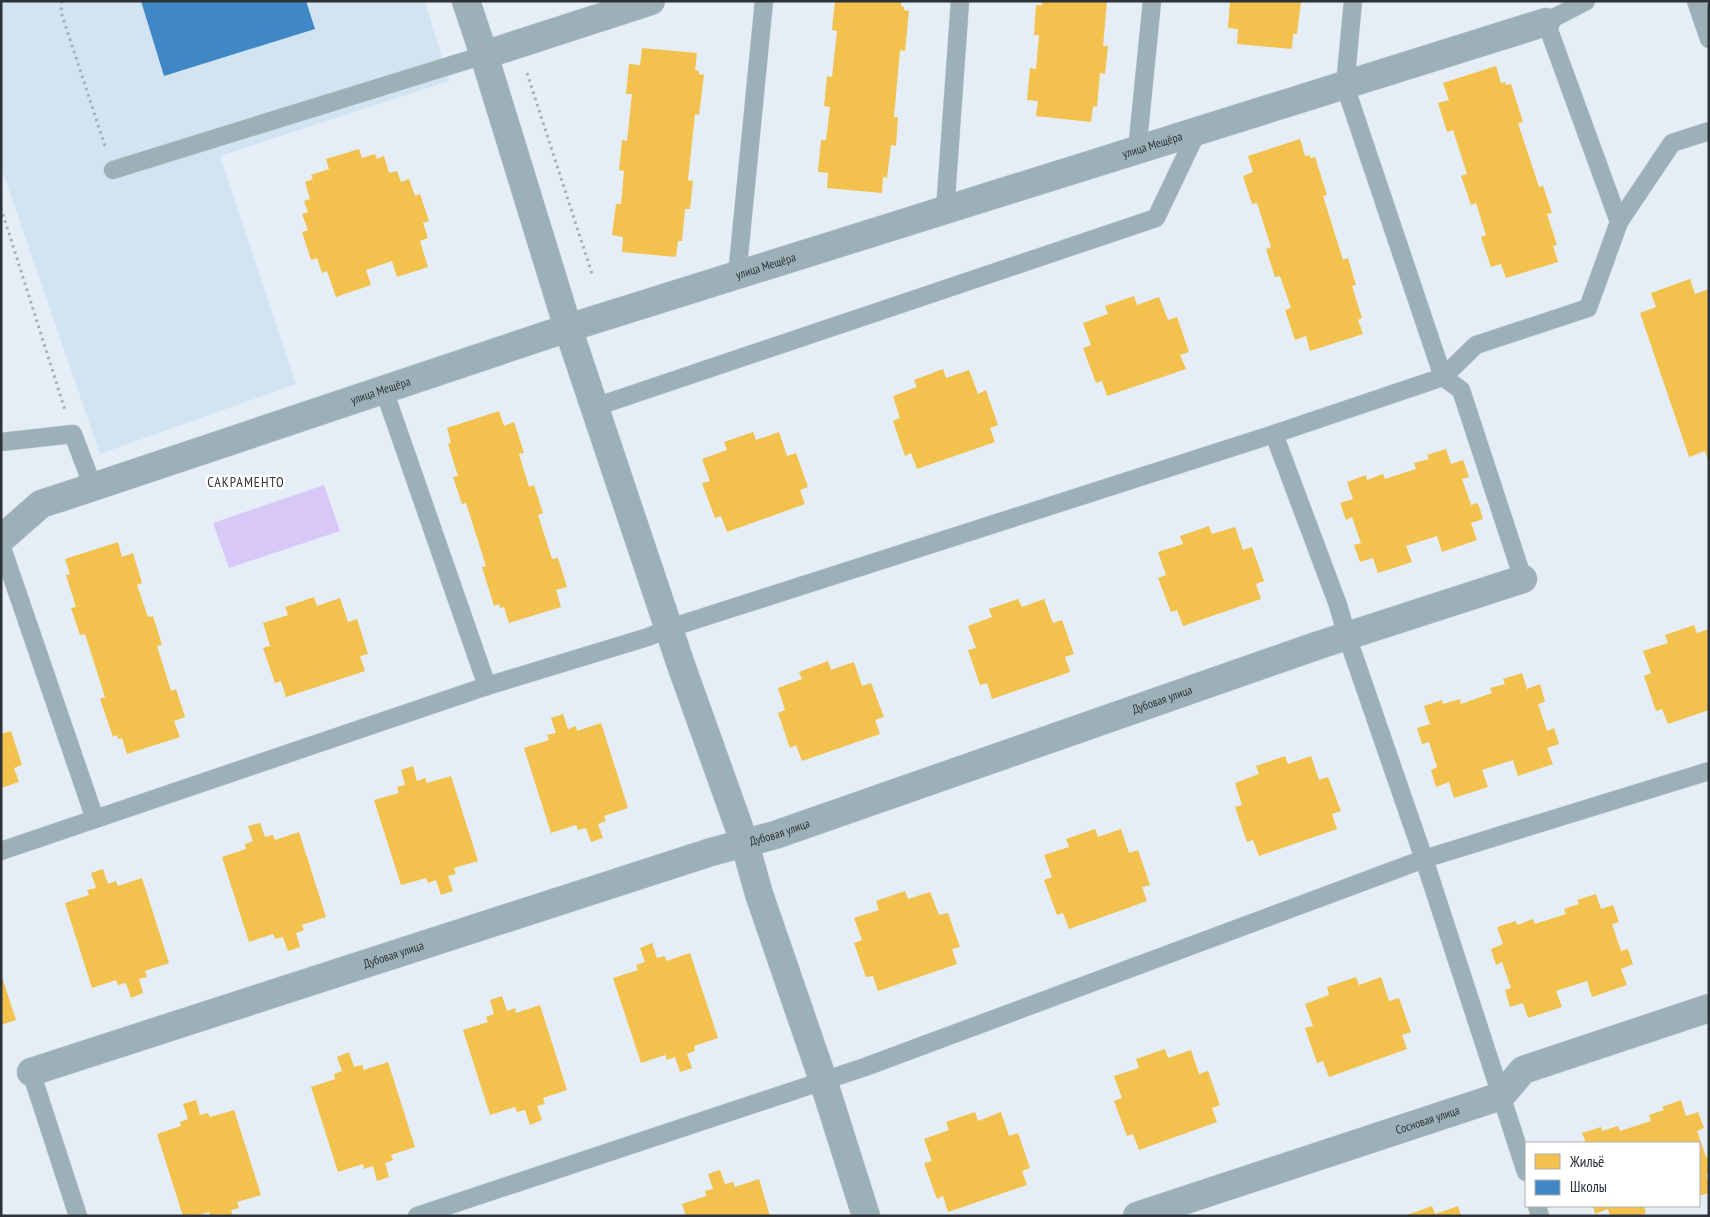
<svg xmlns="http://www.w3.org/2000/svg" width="1710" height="1217" font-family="'PT Sans Narrow',sans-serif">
	<rect width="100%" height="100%" fill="#e5eef7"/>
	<path fill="#d2e4f2" d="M1 1H425L449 81 220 156 296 384 100 454 1 167Z"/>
	<path fill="#d8c8f7" d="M324 485 340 531 229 568 213 523Z"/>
	<g fill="#f2c14e">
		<path d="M835 1H901V6L904 7V10L909 11 905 51 900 50 894 117H898L896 146 891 145 887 178 883 177 882 193 827 188 828 173 818 172 821 140H826L830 107 824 106 827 76 832 77 837 31 832 30Z"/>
		<path d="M1042 1H1107L1103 46H1108L1105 74 1100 73 1097 107 1093 106 1091 122 1036 116 1038 101 1027 100 1030 68 1036 69 1039 35H1034L1036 5H1042Z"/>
		<path d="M1230 1H1301L1297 34H1293L1292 49 1237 44 1238 29 1228 28Z"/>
		<path d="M642 48 697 53 695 70 699 71V74L704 75 699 115 695 114 688 180 693 181 690 209H685L682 241H678L676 257 622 252 623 237 612 235 616 204H621L624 171 619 170 622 140 627 141 632 94H626L629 64 640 65Z"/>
		<path d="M1496 66 1501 83 1505 82 1506 85 1511 84 1523 122 1518 123 1539 187 1543 186 1552 213 1547 214 1557 245 1553 246 1558 262 1506 278 1501 264 1491 267 1481 237 1486 235 1476 203 1471 205 1461 176 1467 174 1453 130 1447 132 1438 103 1449 100 1443 83Z"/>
		<path d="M1300 139 1305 156 1309 155 1311 158 1315 157 1327 195 1323 196 1343 260 1348 258 1356 285 1352 286 1362 318 1358 320 1363 334 1310 351 1306 336 1295 340 1285 310 1291 308 1280 276 1275 277 1266 249 1271 247 1257 203 1252 204 1243 176 1253 172 1248 156Z"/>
		<path d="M359 149 362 158 375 154 377 159 384 156 389 173 397 171 401 182 409 179 415 196 420 194 429 221 423 223 428 238 420 241 428 267 397 277 392 261 366 270 371 285 336 297 327 271 322 273 317 258 311 260 302 232 308 230 302 214 308 212 304 201 310 199 305 182 313 179 311 175 329 169 326 159Z"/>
		<path d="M1690 279 1695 294 1709 289 1708 460 1705 451 1689 457 1640 313 1656 307 1651 293Z"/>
		<path d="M1134 296 1137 305 1159 297 1168 320 1177 317 1189 352 1180 355 1186 369 1107 396 1102 381 1096 383 1083 348 1091 345 1083 323 1108 314 1105 306Z"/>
		<path d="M943 369 946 378 969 370 978 394 986 390 998 425 990 428 995 442 917 469 911 453 905 456 893 421 900 418 893 396 917 387 914 380Z"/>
		<path d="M499 411 504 426 514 422 524 453 519 454 529 487 534 485 543 513 538 515 552 559 558 558 567 587 556 590 561 607 509 623 504 607 500 608 499 604 494 606 482 567 486 566 466 503 462 504 453 477 458 476 448 444 451 443 447 428Z"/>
		<path d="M753 432 756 440 779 432 787 456 796 453 808 487 800 490 805 504 727 532 721 516 715 518 702 483 710 481 702 459 727 450 724 442Z"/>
		<path d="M1446 449 1451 464 1463 460 1469 477 1462 479 1471 505 1478 503 1483 519 1471 523 1477 540 1442 552 1437 536 1406 546 1412 562 1378 573 1373 558 1360 562 1354 545 1361 543 1352 517 1346 520 1340 503 1353 499 1347 482 1366 475 1367 480 1383 474 1385 479 1416 469 1414 463 1429 459 1427 455Z"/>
		<path d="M1209 526 1212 534 1235 527 1243 550 1252 547 1264 581 1256 584 1261 599 1183 626 1177 610 1171 612 1158 578 1166 575 1158 552 1183 544 1180 536Z"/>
		<path d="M118 542 122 557 133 553 142 583 137 585 148 617 153 616 162 645 157 646 171 691 176 689 185 717 174 721 180 737 127 754 122 738 118 739 117 735 113 737 100 699 105 697 85 634 80 635 71 608 76 607 66 575 70 574 65 559Z"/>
		<path d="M314 597 317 606 340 598 348 622 357 619 368 654 360 656 365 671 286 697 281 681 275 683 263 648 270 646 263 623 288 615 285 607Z"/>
		<path d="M1018 599 1022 607 1044 599 1053 623 1062 620 1074 654 1065 657 1070 672 992 699 987 683 980 685 968 650 976 648 968 626 992 617 989 609Z"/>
		<path d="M1694 625 1697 633 1709 629V710L1668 724 1662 709 1656 711 1644 676 1651 673 1643 651 1668 643 1665 635Z"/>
		<path d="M828 661 831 670 854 662 862 686 871 683 884 717 875 720 880 734 802 761 796 745 790 748 778 713 785 710 778 688 802 679 799 672Z"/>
		<path d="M1522 673 1527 689 1540 684 1545 702 1538 704 1547 731 1554 728 1559 744 1547 748 1553 764 1518 776 1513 760 1482 770 1488 787 1454 798 1449 782 1436 787 1431 770 1437 767 1429 742 1422 744 1417 728 1430 724 1424 706 1442 700 1443 704 1460 699 1461 704 1492 693 1490 688 1505 684 1503 679Z"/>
		<path d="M563 714 568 729 576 726 577 731 601 723 628 808 604 816 606 821 598 824 603 838 591 842 586 828 578 830 576 825 551 833 524 748 549 740 547 735 556 733 551 718Z"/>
		<path d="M11 731 22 765 14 768 19 782 1 788V734Z"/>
		<path d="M1285 756 1288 764 1311 756 1319 780 1328 777 1341 811 1332 814 1337 829 1259 856 1253 840 1247 842 1235 807 1242 805 1235 783 1259 774 1256 766Z"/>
		<path d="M413 766 417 781 425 778 427 783 451 776 478 861 454 868 456 874 448 876 453 891 441 895 436 880 428 883 426 878 401 885 374 800 399 793 397 787 405 785 401 770Z"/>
		<path d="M260 823 265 837 273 835 275 840 299 832 326 917 302 925 304 930 296 933 300 947 288 951 283 937 275 939 273 934 249 942 222 857 246 849 245 844 253 841 248 826Z"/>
		<path d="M1095 829 1098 837 1121 829 1129 853 1138 850 1150 885 1142 887 1147 901 1069 929 1063 913 1057 915 1044 880 1052 877 1044 855 1069 847 1066 839Z"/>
		<path d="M103 869 108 884 116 881 118 886 142 878 169 963 145 971 147 977 139 979 143 993 131 998 126 983 118 985 116 980 92 988 65 903 89 895 87 890 96 888 91 873Z"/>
		<path d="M905 891 908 899 930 892 939 915 948 913 960 947 952 949 957 964 878 991 873 976 866 977 854 943 862 940 854 918 879 910 876 901Z"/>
		<path d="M1596 894 1601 909 1613 905 1619 922 1612 924 1621 951 1628 949 1633 964 1621 969 1627 985 1592 997 1587 981 1556 991 1562 1007 1528 1018 1523 1003 1510 1007 1505 990 1511 988 1502 962 1496 965 1491 949 1503 944 1497 927 1516 921 1517 925 1533 919 1535 924 1566 914 1564 909 1579 904 1577 900Z"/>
		<path d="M652 943 657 958 665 956 666 961 690 953 718 1038 694 1046 695 1051 687 1054 692 1068 680 1072 675 1057 667 1060 665 1055 641 1063 613 978 638 970 636 965 645 962 640 948Z"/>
		<path d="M1 974 16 1020 1 1025Z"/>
		<path d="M1356 977 1359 985 1381 977 1389 1001 1399 998 1411 1032 1402 1035 1407 1049 1329 1077 1323 1061 1317 1063 1305 1028 1313 1026 1305 1004 1329 995 1327 987Z"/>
		<path d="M502 996 507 1011 515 1008 516 1013 540 1005 567 1090 543 1098 545 1104 537 1106 542 1120 530 1125 525 1110 517 1112 515 1107 490 1115 463 1030 488 1022 486 1017 494 1014 490 1000Z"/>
		<path d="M1165 1049 1168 1058 1191 1050 1199 1074 1208 1071 1220 1105 1212 1108 1217 1122 1139 1150 1133 1134 1127 1136 1114 1101 1122 1098 1114 1076 1139 1068 1136 1059Z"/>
		<path d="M349 1052 354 1067 362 1065 364 1070 388 1062 415 1147 391 1155 393 1160 385 1163 389 1177 377 1181 373 1166 364 1169 363 1164 338 1172 311 1087 335 1079 334 1074 342 1071 337 1057Z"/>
		<path d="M196 1100 200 1115 208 1113 210 1117 234 1110 261 1195 237 1202 239 1208 231 1210 233 1216H219V1214L210 1216 209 1212 195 1216H183L157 1134 181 1126 180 1122 188 1119 183 1104Z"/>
		<path d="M1681 1100 1686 1116 1698 1112 1704 1128 1697 1131 1706 1157 1709 1156V1174L1706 1175 1709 1183V1193L1699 1196V1143H1586L1582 1133 1601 1127 1602 1131 1618 1126 1620 1131 1651 1121 1649 1115 1664 1110 1662 1107Z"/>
		<path d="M975 1112 978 1121 1001 1112 1009 1136 1018 1133 1030 1168 1022 1171 1027 1185 948 1212 943 1196 937 1199 924 1163 932 1161 924 1139 949 1130 946 1122Z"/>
		<path d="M720 1170 725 1184 733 1182 735 1187 759 1179 770 1216H686L682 1204 706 1196 705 1191 713 1189 708 1174Z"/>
		<path d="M1432 1206 1435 1214 1458 1206 1461 1216H1404Z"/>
		<path d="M1593 1206H1644L1646 1213 1639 1216H1610L1608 1209 1595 1214Z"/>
	</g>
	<path fill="#3f88c5" d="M141 1H306L315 29 164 76Z"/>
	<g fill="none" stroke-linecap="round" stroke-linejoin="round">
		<defs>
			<g id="lane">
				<path d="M1696 1 1709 39"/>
				<path d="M1137 151 1152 1"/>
				<path d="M113 170 484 55"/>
				<path d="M945 211 960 1"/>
				<path d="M1619 222 1672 143 1709 131"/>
				<path d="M737 276 764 1"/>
				<path d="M384 390 487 686"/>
				<path d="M595 407 1156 218 1197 132"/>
				<path d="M1274 434 1443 377 1345 86 1353 1"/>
				<path d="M1 442 73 434 93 487"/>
				<path d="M1 545 95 819"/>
				<path d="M1523 579 1461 390 1443 377 1476 345 1588 308 1619 222 1546 22 1586 1"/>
				<path d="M1 851 487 686 648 637 670 628 1274 434 1338 605 1347 636 1424 859 1526 1172"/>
				<path d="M31 1072 78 1216"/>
				<path d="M1537 1206 1540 1216"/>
				<path d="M417 1216 865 1067 1424 859 1709 771"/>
			</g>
			<g id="street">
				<path d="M466 1 484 55 568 328 681 665 745 844 759 894 823 1080 866 1216"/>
				<path d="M484 55 651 1"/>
				<path id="s1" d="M1 539 41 504 93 487 568 328 1546 22"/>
				<path id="s2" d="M31 1072 711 852 775 835 1319 645 1523 579"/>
				<path id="s3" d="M1137 1216 1501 1096 1523 1070 1709 1008"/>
			</g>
		</defs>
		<use href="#lane" stroke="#c5ccd3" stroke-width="19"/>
		<use href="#street" stroke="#c5ccd3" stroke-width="29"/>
		<g stroke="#a1b2b7" stroke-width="3" stroke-dasharray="2.5 4" stroke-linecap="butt">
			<path d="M62 1 61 12 105 146"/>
			<path d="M527 73 593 277"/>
			<path d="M1 208 65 410"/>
		</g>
		<use href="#lane" stroke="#9cb1b7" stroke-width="18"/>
		<use href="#street" stroke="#9cb1b7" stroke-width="28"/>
	</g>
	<g text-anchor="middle" stroke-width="5" stroke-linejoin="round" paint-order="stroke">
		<g font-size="12" fill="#2c3238" stroke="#fff">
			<text dy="4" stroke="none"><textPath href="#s1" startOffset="1221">улица Мещёра</textPath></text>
			<text dy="4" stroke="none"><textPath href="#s1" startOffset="816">улица Мещёра</textPath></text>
			<text dy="4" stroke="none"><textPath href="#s1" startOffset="411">улица Мещёра</textPath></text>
			<text dy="4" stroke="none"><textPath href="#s2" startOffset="1191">Дубовая улица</textPath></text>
			<text dy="4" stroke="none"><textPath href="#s2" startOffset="786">Дубовая улица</textPath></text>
			<text dy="4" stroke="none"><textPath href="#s2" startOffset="381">Дубовая улица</textPath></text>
			<text dy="4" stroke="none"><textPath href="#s3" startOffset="306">Сосновая улица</textPath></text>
		</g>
		<g font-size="14" letter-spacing="1" fill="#2c3238" stroke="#fff">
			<text x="246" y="487">САКРАМЕНТО</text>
		</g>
	</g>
	<rect width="1710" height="1217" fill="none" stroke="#2c3238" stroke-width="5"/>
	<rect x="1525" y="1142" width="175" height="65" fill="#ffffff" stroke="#abadaf"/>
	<rect x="1535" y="1154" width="25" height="15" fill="#f2c14e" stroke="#abadaf"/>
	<text x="1570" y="1167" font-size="15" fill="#2c3238">Жильё</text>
	<rect x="1535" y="1180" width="25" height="15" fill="#3f88c5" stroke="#abadaf"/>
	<text x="1570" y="1192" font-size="15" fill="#2c3238">Школы</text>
</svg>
